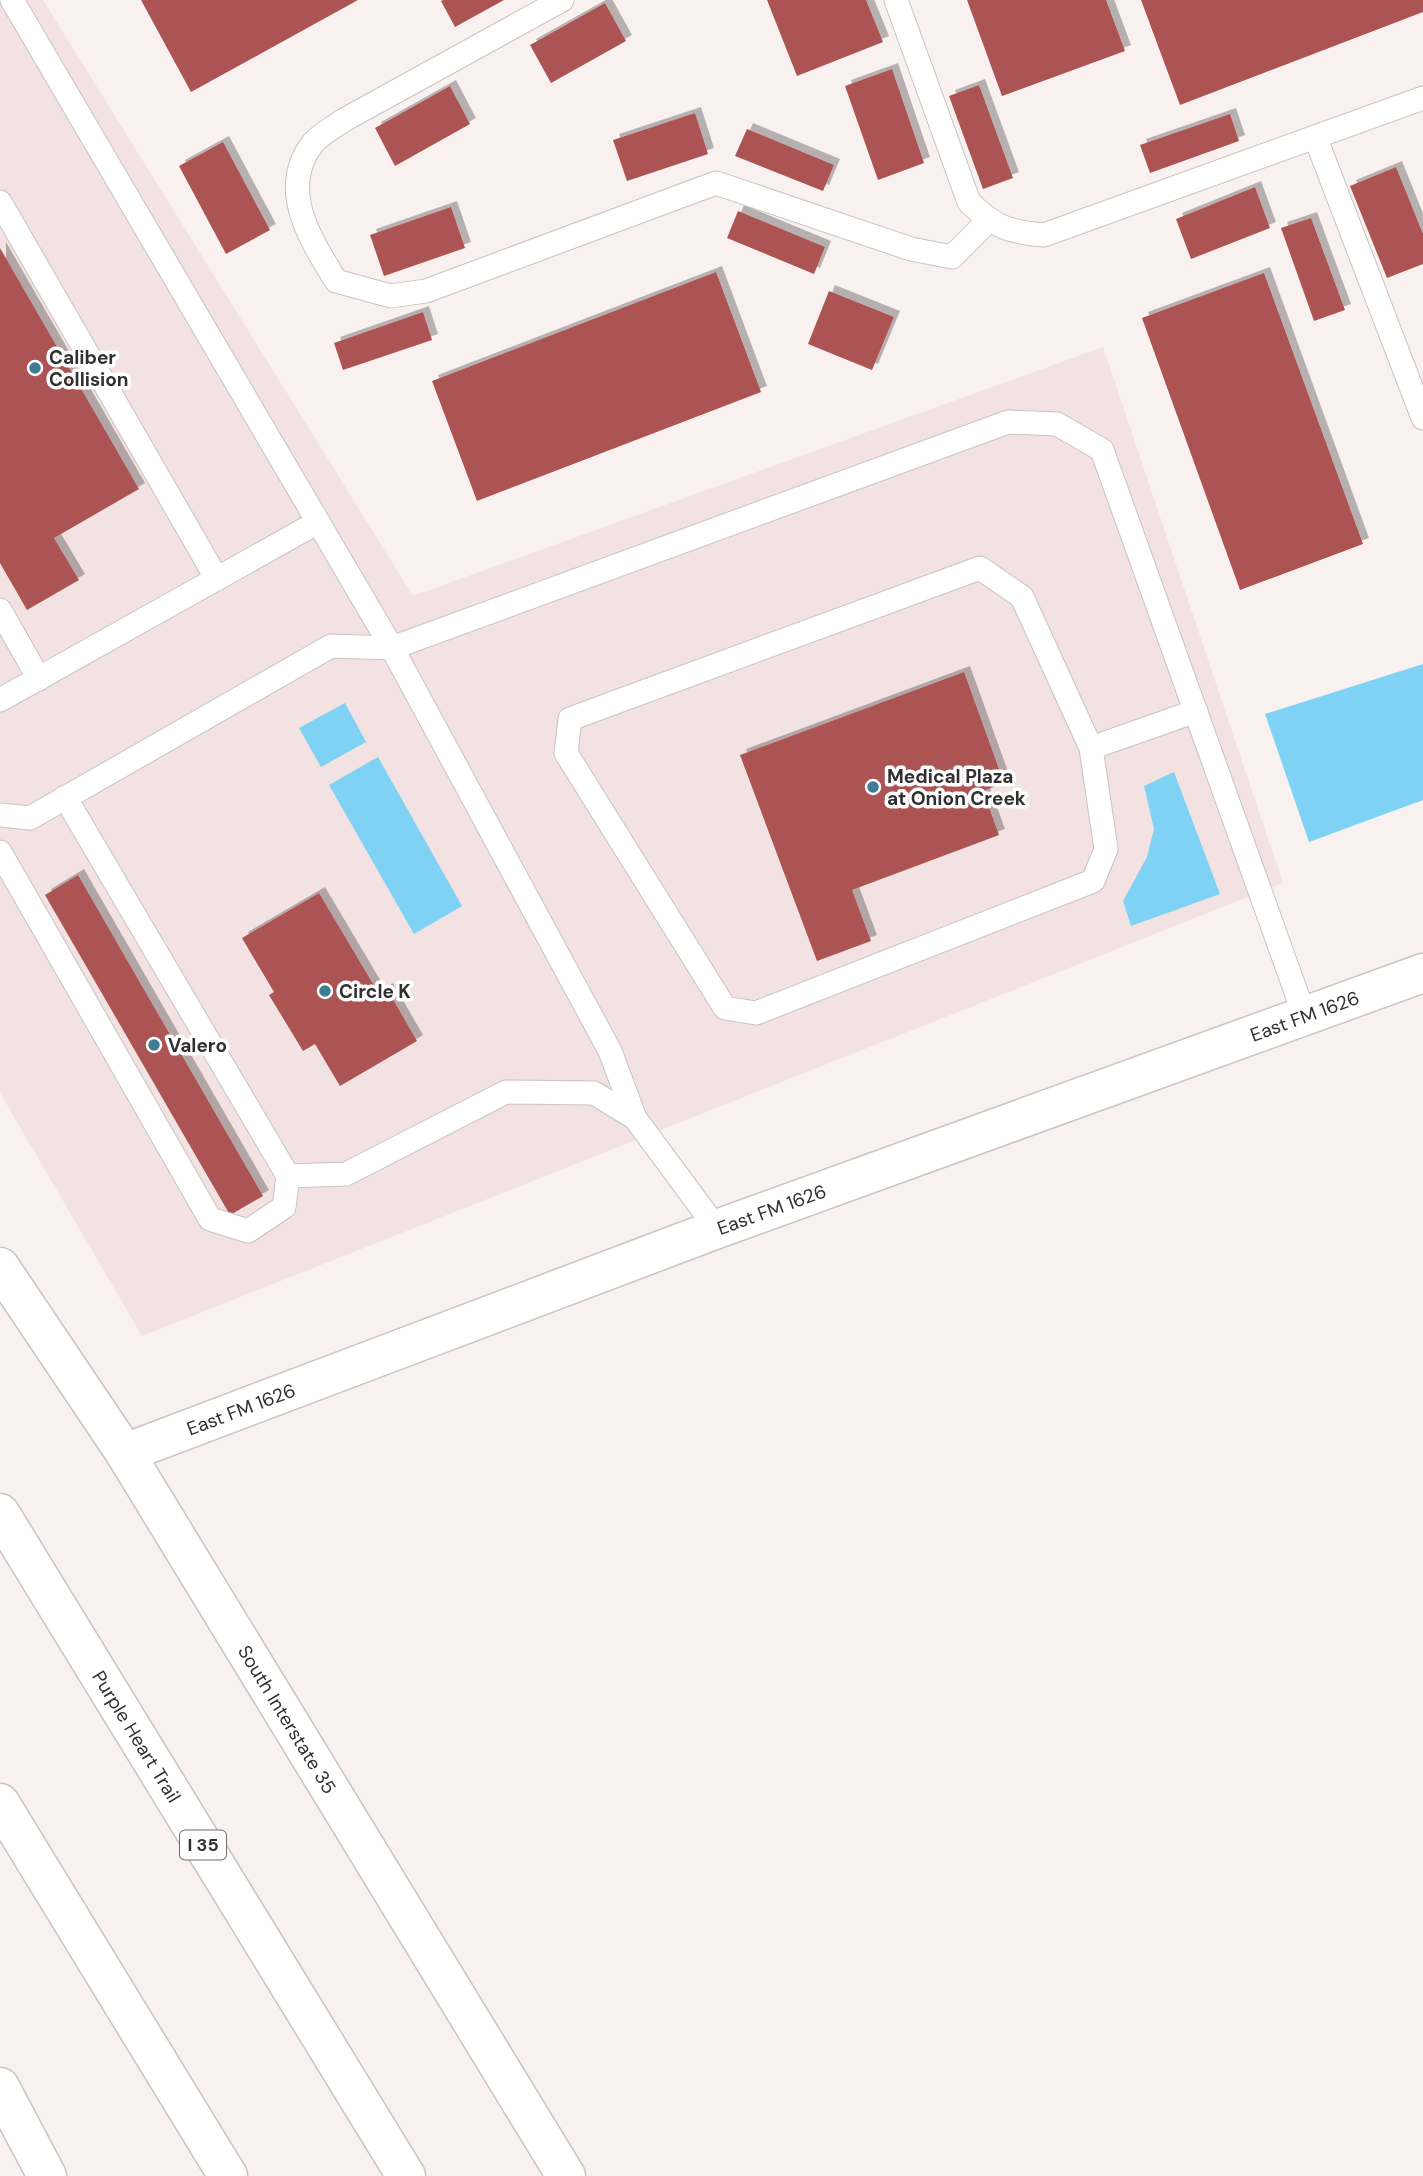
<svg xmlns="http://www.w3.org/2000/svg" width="1423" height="2176" font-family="'DM Sans',sans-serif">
	<defs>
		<filter id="shadow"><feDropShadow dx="6" dy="-6" stdDeviation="0" flood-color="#0004"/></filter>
	</defs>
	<rect width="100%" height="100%" fill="#f8f1f0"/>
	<path fill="#f2e2e1" d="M0 0H43L413 596 1103 347 1283 883 142 1336 0 1093Z"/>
	<g fill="#7fd2f4">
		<path d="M1423 664V800L1309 842 1265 714Z"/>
		<path d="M345 703 366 742 321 767 299 728Z"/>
		<path d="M378 757 462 906 414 934 329 785Z"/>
		<path d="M1174 772 1220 894 1131 926 1123 901 1147 857 1154 829 1144 786Z"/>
	</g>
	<g fill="#ac5352" filter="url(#shadow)">
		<path d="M141 0H358L191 92Z"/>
		<path d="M443 0H504L455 27 441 1Z"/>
		<path d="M767 0H866L883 42 797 76Z"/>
		<path d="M967 0H1106L1125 51 1002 96Z"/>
		<path d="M1141 0H1423V12L1180 105Z"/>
		<path d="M605 3 626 41 551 83 530 45Z"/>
		<path d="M892 69 924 163 878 180 845 86Z"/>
		<path d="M979 85 1013 178 983 189 949 96Z"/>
		<path d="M450 86 470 124 395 166 375 128Z"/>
		<path d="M695 113 708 154 627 181 613 140Z"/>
		<path d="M1230 114 1239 141 1150 173 1140 145Z"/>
		<path d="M747 129 834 165 823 191 735 156Z"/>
		<path d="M223 142 270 230 226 254 179 166Z"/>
		<path d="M1396 167 1423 234V264L1387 278 1350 186Z"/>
		<path d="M1255 187 1270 228 1191 259 1176 219Z"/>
		<path d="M451 207 465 248 384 276 370 235Z"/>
		<path d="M738 211 825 247 814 274 727 238Z"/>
		<path d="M1311 218 1345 310 1314 321 1281 228Z"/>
		<path d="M0 248 139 489 54 538 79 580 27 610 0 563Z"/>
		<path d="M716 272 761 392 477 501 432 381Z"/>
		<path d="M1264 273 1363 544 1240 590 1142 318Z"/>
		<path d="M829 291 894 317 872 370 808 344Z"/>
		<path d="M423 312 432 340 343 370 334 343Z"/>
		<path d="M964 672 1004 783 983 791 999 835 852 890 871 941 817 961 740 755Z"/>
		<path d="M78 875 263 1196 230 1215 45 895Z"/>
		<path d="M319 893 379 994 387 989 417 1041 340 1086 315 1044 303 1051 269 995 274 992 242 938Z"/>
	</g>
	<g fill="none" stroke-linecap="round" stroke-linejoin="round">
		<defs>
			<g id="service">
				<path d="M12 0 392 648 1008 422 1057 424 1102 450 1305 1017"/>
				<path d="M562 0 344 120C334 127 321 134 313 143 277 189 311 240 336 281L391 296 426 291 716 183 911 249 952 257 988 221"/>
				<path d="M896 0 969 202C994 227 1009 232 1044 235L1423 98"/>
				<path d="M1316 139 1423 418"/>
				<path d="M0 202 217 579"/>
				<path d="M0 610 39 679"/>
				<path d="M0 700 318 522"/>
				<path d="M1091 748 1106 849 1093 881 756 1013 725 1008 566 753 570 719 980 568 1022 597 1091 748 1196 711"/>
				<path d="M65 797 288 1176 346 1174 506 1092 594 1093 635 1118"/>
				<path d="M0 815 30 818 331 646 392 648 610 1051 635 1118 717 1229"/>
				<path d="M0 852 210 1219 248 1231 284 1207 288 1176"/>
			</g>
			<g id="secondary">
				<path id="s1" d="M0 1267 125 1453 566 2176"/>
				<path id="s2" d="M125 1453 717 1229 1423 973"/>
				<path d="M0 2087 47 2176"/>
			</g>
			<g id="motorway">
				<path id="s3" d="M0 1513 406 2176"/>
				<path d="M0 1803 228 2176"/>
			</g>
		</defs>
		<use href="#service" stroke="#c9c3c2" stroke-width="25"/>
		<use href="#secondary" stroke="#c9c3c2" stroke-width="41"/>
		<use href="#motorway" stroke="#c9c3c2" stroke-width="41"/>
		<use href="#service" stroke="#fff" stroke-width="23"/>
		<use href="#secondary" stroke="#fff" stroke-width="38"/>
		<use href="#motorway" stroke="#fff" stroke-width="38"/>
	</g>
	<g fill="#417c94" stroke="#fff" stroke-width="2.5">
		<circle cx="35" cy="368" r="7"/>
		<circle cx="873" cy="787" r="7"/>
		<circle cx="325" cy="991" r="7"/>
		<circle cx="154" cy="1045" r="7"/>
	</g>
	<g text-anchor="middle" stroke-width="7" stroke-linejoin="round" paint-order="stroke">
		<rect fill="#fff" stroke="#6f6d6d" stroke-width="2" x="180" y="1830.5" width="46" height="29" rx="5"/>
		<g font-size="18" font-weight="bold" fill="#312f2f">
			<text x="203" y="1851">I 35</text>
		</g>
		<g font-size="19" font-weight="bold" fill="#312f2f" stroke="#fff" text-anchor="start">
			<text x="49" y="364">Caliber<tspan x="49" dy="22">Collision</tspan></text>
			<text x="887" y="783">Medical Plaza<tspan x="887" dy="22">at Onion Creek</tspan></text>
			<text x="339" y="998">Circle K</text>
			<text x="168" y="1052">Valero</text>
		</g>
		<g font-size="19" fill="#312f2f" stroke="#fff">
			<text dy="7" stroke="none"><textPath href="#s2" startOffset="1258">East FM 1626</textPath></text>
			<text dy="7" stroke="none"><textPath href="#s2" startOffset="691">East FM 1626</textPath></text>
			<text dy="7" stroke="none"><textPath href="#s2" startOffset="124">East FM 1626</textPath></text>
			<text dy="7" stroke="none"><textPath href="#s1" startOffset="536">South Interstate 35</textPath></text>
			<text dy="7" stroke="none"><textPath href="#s3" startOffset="262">Purple Heart Trail</textPath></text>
		</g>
	</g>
</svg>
